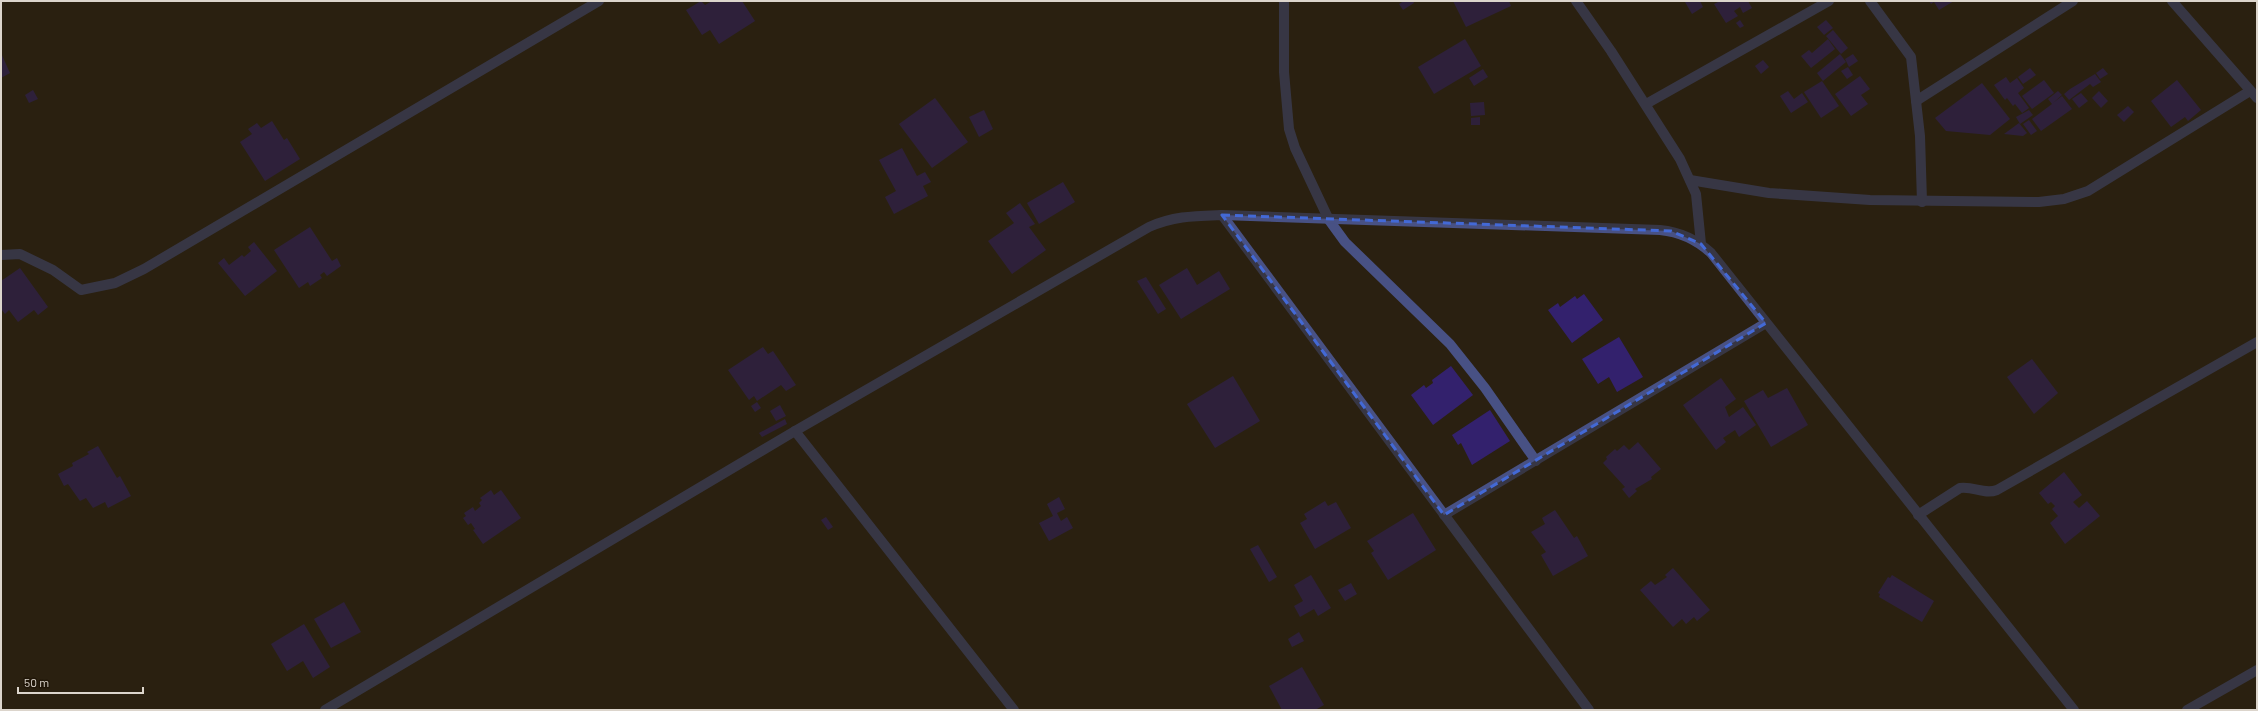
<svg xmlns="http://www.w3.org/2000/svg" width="2258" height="711" font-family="Barlow,sans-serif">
	<rect width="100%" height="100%" fill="#2a2011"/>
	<g fill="#33216d">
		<path d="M701 1 705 5 712 1H742L755 21 719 44 710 30 702 35 686 10Z"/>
		<path d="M1404 1H1413L1414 3 1403 10 1399 4Z"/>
		<path d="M1453 1H1509L1511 6 1466 27Z"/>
		<path d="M1700 1 1703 7 1692 14 1685 2Z"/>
		<path d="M1720 1H1748L1752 8 1743 13 1740 7 1734 11 1738 16 1726 23 1714 4Z"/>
		<path d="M1929 1H1954L1939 10 1934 2 1931 4Z"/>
		<path d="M1740 20 1744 26 1740 28 1736 23Z"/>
		<path d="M1826 20 1833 28 1824 35 1817 27Z"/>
		<path d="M1833 30 1848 48 1841 54 1826 36Z"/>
		<path d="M1465 39 1481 66 1434 94 1418 67Z"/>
		<path d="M1828 39 1835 49 1811 68 1801 56 1809 50 1812 53Z"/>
		<path d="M1 53 10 73 1 78Z"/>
		<path d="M1840 54 1846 62 1823 81 1817 73Z"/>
		<path d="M1853 54 1858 61 1849 67 1845 59Z"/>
		<path d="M1763 60 1769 67 1761 74 1755 66Z"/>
		<path d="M1848 67 1853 75 1847 79 1841 71Z"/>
		<path d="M2030 68 2036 75 2023 84 2018 77Z"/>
		<path d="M2103 68 2108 74 2100 79 2096 73Z"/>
		<path d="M1483 69 1488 77 1474 86 1469 78Z"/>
		<path d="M2095 74 2101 82 2093 87 2090 84 2069 100 2064 94 2070 89 2073 93 2070 89Z"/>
		<path d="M1860 76 1870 89 1861 95 1868 104 1851 116 1835 94Z"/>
		<path d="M2006 77 2010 83 2017 78 2024 88 2018 93 2029 108 2022 113 2015 104 2013 106 2007 98 2005 100 1994 85Z"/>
		<path d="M2044 80 2054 93 2032 109 2022 96Z"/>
		<path d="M2177 80 2201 110 2188 121 2185 117 2171 127 2151 101Z"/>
		<path d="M1822 81 1839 106 1821 118 1804 92Z"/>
		<path d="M1982 83 2010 119 1990 135 1946 131 1935 118Z"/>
		<path d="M33 90 38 99 29 103 25 95Z"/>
		<path d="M1788 91 1794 99 1802 93 1808 102 1791 113 1780 96Z"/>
		<path d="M2058 91 2062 95 2053 103 2062 96 2072 109 2041 131 2032 119 2052 104 2048 99Z"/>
		<path d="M2099 91 2108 101 2101 108 2092 98Z"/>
		<path d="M2081 93 2088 101 2079 108 2072 99Z"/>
		<path d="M935 98 968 142 932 168 899 124Z"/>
		<path d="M1484 102 1485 115 1471 116 1470 103Z"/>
		<path d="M2128 106 2134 112 2124 122 2117 115Z"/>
		<path d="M984 110 993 129 979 137 969 117Z"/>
		<path d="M2029 110 2033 115 2020 124 2016 117Z"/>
		<path d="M1480 117V125H1471V118Z"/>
		<path d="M2029 120 2037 131 2031 135 2023 124Z"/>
		<path d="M272 121 284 140 287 138 300 159 265 181 240 142 252 134 248 129 257 123 261 128Z"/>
		<path d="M2019 123 2027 133 2023 136 2004 134Z"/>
		<path d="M902 148 917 176 925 172 931 182 923 186 928 196 894 214 885 197 896 191 879 160Z"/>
		<path d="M1063 182 1075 202 1039 224 1027 203Z"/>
		<path d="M1020 203 1035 224 1029 227 1046 250 1012 274 988 241 1014 223 1006 213Z"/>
		<path d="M310 227 332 261 337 258 341 266 327 276 324 272 320 275 322 278 310 286 308 282 299 288 274 250Z"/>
		<path d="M254 242 277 271 245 296 218 263 224 258 229 265 242 255 244 257 251 251 248 247Z"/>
		<path d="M20 268 48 307 38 315 34 310 18 322 9 310 5 314 1 309V281Z"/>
		<path d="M1187 268 1197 285 1219 271 1230 289 1181 319 1159 285Z"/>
		<path d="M1146 277 1166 309 1158 314 1137 281Z"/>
		<path d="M1584 294 1603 320 1572 343 1548 310 1558 303 1560 307 1575 296 1577 299Z"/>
		<path d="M1619 337 1643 377 1617 392 1609 377 1598 384 1582 359Z"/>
		<path d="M763 347 768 354 773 351 796 385 786 391 781 385 757 401 754 396 749 400 728 370Z"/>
		<path d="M2032 359 2058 393 2034 414 2007 377Z"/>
		<path d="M1451 366 1473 395 1433 425 1411 395 1424 385 1426 388 1433 383 1432 380Z"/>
		<path d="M1233 376 1260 421 1215 448 1187 404Z"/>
		<path d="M1721 378 1736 399 1725 407 1729 417 1743 407 1756 425 1739 437 1735 430 1723 438 1726 442 1716 450 1683 405Z"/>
		<path d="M1787 388 1808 425 1771 447 1744 401 1763 390 1768 398Z"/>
		<path d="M757 402 761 408 755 412 751 406Z"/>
		<path d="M780 405 786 416 776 421 770 411Z"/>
		<path d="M1490 410 1510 441 1472 465 1461 443 1458 445 1452 435Z"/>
		<path d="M785 419 787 424 762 437 759 433Z"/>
		<path d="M1638 442 1661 469 1651 477 1652 479 1635 489 1637 491 1629 498 1622 489 1625 487 1603 463 1607 459 1606 457 1615 449 1617 451 1624 445 1629 450Z"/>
		<path d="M98 446 117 478 120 476 131 496 108 508 105 502 93 508 86 498 80 501 68 484 64 486 58 474 73 466 72 463 89 454 87 452Z"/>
		<path d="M2064 472 2082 495 2073 502 2079 508 2087 501 2100 516 2065 544 2050 523 2058 516 2052 509 2055 506 2051 502 2048 504 2039 493Z"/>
		<path d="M491 490 494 495 501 490 521 518 483 544 473 530 475 529 471 523 468 525 463 518 466 516 464 513 473 507 475 511 481 506 479 503 482 500 480 498Z"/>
		<path d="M1059 497 1065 509 1057 513 1061 521 1067 517 1073 528 1049 541 1039 523 1053 516 1047 504Z"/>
		<path d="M1325 501 1328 506 1336 502 1351 528 1315 549 1300 523 1307 519 1304 514Z"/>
		<path d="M1555 510 1574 538 1577 536 1588 556 1553 576 1541 555 1546 552 1531 532 1545 524 1542 518Z"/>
		<path d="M1413 513 1436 550 1388 580 1371 553 1374 551 1367 541Z"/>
		<path d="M826 517 833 527 828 530 821 520Z"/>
		<path d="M1258 545 1277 577 1269 582 1250 549Z"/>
		<path d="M1673 568 1710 610 1697 621 1694 617 1686 624 1682 619 1673 627 1640 590 1651 581 1655 585 1667 577 1665 575Z"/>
		<path d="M1311 575 1331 608 1318 616 1314 609 1300 617 1294 606 1303 601 1294 585Z"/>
		<path d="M1892 575 1934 601 1922 622 1879 597 1880 594 1878 593 1888 577 1890 578Z"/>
		<path d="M1351 583 1357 594 1345 601 1338 590Z"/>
		<path d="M344 602 361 632 331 648 314 619Z"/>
		<path d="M304 624 330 667 313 678 303 661 287 671 271 644Z"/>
		<path d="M1299 632 1304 641 1292 647 1288 639Z"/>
		<path d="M1302 667 1324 705 1315 710H1282L1269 686Z"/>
	</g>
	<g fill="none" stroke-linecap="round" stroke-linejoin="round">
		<g stroke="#485184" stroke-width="10">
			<path d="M1284 1V72L1289 129 1295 148 1329 220 1345 242 1450 344 1485 388 1536 461"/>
			<path d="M1576 1 1611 51 1680 159 1696 194 1701 244"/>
			<path d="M1870 1 1911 57 1920 136 1922 202"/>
			<path d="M2172 1 2257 98"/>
			<path d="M1916 101 2073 1"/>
			<path d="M1646 104 1829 1"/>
			<path d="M1690 180 1769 193 1870 200 2039 202 2064 199 2088 191 2250 91"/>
			<path d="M1222 215 1589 710"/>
			<path d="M1 255 20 254 53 270 81 290 115 283 144 269 599 1"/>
			<path d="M795 431 1014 710"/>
			<path d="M1444 515 1766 323"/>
			<path d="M1918 515 1960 488C1974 486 1984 495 1997 490L2257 342"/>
			<path d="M325 710 795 431 1149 227C1174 216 1194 216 1222 215L1660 230C1680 232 1696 239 1711 253L2074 710"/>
			<path d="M2187 710 2257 670"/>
		</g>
	</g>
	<path d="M0 0H2258V711H0ZM1222 215 1671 231 1701 244 1766 323 1444 515Z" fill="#2a2011" fill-opacity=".55" fill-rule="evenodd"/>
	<path fill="none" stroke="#4369d6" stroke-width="3" stroke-dasharray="8 5" stroke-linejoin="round" d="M1222 215 1671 231 1701 244 1766 323 1444 515Z"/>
	<rect width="2258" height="711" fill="none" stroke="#dcd5cc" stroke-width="4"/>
	<path d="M18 687v6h125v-6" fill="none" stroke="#dcd5cc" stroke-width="2"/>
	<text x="24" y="687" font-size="12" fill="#dcd5cc" stroke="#201608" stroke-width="3" paint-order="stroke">50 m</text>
</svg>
